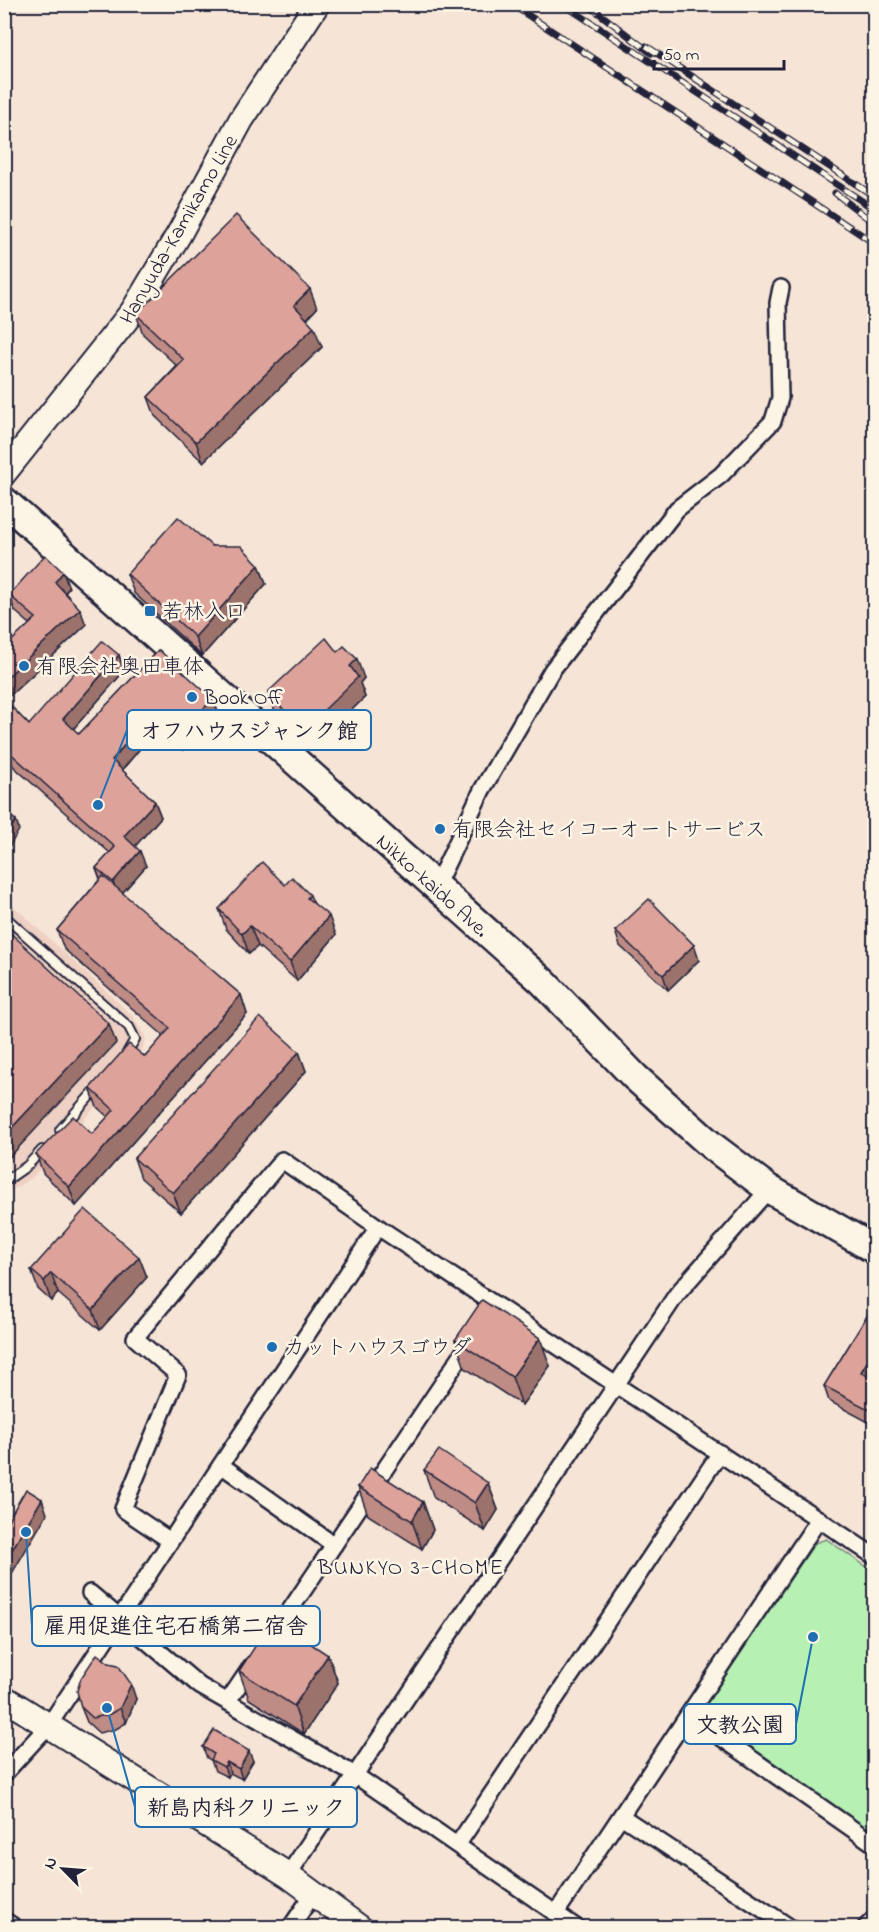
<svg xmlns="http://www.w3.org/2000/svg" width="879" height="1932" font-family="'Indie Flower','Klee One',sans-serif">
	<rect width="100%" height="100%" fill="#f6e5d6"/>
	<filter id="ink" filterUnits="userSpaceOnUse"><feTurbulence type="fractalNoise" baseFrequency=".0167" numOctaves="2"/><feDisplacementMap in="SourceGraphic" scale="12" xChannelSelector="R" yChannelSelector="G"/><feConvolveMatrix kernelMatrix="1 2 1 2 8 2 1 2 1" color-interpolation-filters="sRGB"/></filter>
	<g filter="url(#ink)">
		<path fill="#eed1c4" d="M4 897 132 1015 146 1038 140 1057 32 1178 5 1195Z"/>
		<path fill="#b7f0b3" stroke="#6c8977" stroke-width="1.5" d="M826 1539 874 1572V1833L705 1717 706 1703 815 1543Z"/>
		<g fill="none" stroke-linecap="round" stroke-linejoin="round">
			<defs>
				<g id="lane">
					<path d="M4 916 129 1027 135 1039 127 1053"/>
					<path d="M60 1130 98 1087"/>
					<path d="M4 1182 27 1166 42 1150"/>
				</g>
				<g id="street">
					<path d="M435 888 482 790 552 670 677 509 721 475 773 421 780 398 778 303 781 288"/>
					<path d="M221 1465 334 1545"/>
					<path d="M169 1540 123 1509 178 1375 135 1338 282 1160 378 1227 874 1556"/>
					<path d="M90 1593 200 1686 355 1775 577 1928"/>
					<path d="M270 1640 471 1341"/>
					<path d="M228 1701 253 1664"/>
					<path d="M689 1715 874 1844"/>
					<path d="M4 1774 49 1725 378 1227"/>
					<path d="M621 1816 791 1928"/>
					<path d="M458 1844 720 1453"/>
					<path d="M288 1875 677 1294 769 1189"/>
					<path d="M556 1913 819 1519"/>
					<path d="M4 1920 16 1928"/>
					<path d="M290 1928 314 1893"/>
					<path d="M865 1928 874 1919"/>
				</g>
				<g id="primary">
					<path d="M4 473 133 311 179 234 241 120 317 4"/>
					<path d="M4 1698 288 1875 360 1928"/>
				</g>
				<path id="highway" d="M4 501 543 982 635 1077 712 1146 769 1189 874 1249"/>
			</defs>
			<use href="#lane" stroke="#22223b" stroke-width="12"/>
			<use href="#street" stroke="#22223b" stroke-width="20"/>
			<use href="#primary" stroke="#22223b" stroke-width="28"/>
			<use href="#highway" stroke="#22223b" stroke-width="32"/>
			<use href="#lane" stroke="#fcf5e5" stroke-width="8"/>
			<use href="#street" stroke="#fcf5e5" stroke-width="15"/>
			<use href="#primary" stroke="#fcf5e5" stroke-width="24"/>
			<use href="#highway" stroke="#fcf5e5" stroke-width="27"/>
			<defs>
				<g id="rail">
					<path d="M511 4 874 243"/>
					<path d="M563 4 874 209"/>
					<path d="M587 4 651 53"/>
					<path d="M646 46 874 196"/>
					<path d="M835 193 874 223"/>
				</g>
			</defs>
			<use href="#rail" stroke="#22223b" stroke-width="7"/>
			<use href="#rail" stroke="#fcf5e5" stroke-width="4.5" stroke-dasharray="14" stroke-linecap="butt"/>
		</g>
		<g fill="#be8c85" stroke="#22223b" stroke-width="1.5">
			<path d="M317 308 307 319 322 347 203 462 155 416 148 397 177 366 143 334 136 314Z"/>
			<path d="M212 546 259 565 266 584 202 656 134 593 127 574Z"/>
			<path d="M63 572 69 588 65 593 86 625 5 700 29 725 119 655 124 671 73 729 79 734 159 650 219 714 183 750 158 727 122 770 155 802 161 817 135 846 146 866 122 893 241 995 247 1014 76 1206 43 1173 36 1154 92 1134 108 1117 97 1107 90 1088 145 1057 164 1036 64 949 57 930 100 879 96 868 110 853 13 766 10 757 4 752V648L30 624 15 611 9 595Z"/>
			<path d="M337 652 364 678 360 683 365 697 322 739 318 734 305 746 275 712 268 692Z"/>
			<path d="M285 885 310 895 313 902 336 935 297 981 258 946 249 954 226 929 219 909Z"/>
			<path d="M615 931 699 960 668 990 620 946Z"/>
			<path d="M299 1052 306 1071 181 1213 141 1178 134 1158Z"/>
			<path d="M139 1257 147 1277 100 1330 58 1293 51 1301 38 1289 31 1270Z"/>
			<path d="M874 1305V1374L872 1378 874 1380V1425L829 1401 824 1386Z"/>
			<path d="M455 1340 550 1366 522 1405 465 1368Z"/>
			<path d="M424 1470 488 1483 498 1510 485 1531 434 1498Z"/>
			<path d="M358 1487 423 1502 433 1530 422 1549 368 1515Z"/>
			<path d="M328 1655 338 1683 304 1734 249 1699 239 1671Z"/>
			<path d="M136 1699 126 1723 116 1729 99 1733 87 1722 81 1707Z"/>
			<path d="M203 1747 253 1761 242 1779 230 1773 228 1777 215 1771 211 1760 207 1758Z"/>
		</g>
		<g fill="#9b726c" stroke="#22223b" stroke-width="1.5">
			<path d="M310 289 317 308 301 325 294 305Z"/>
			<path d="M314 327 322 347 203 462 196 442Z"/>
			<path d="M259 565 266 584 202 656 195 637Z"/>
			<path d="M63 572 69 588 60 598 55 582Z"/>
			<path d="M80 609 86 625 4 701V680Z"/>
			<path d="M119 655 124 671 68 735 63 719Z"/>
			<path d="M357 659 364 678 360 683 365 697 322 739 315 719 350 666Z"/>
			<path d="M213 699 219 714 183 750 177 735Z"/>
			<path d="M153 711 158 727 117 776 112 760Z"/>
			<path d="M311 714 318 734 305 746 298 726Z"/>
			<path d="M155 802 161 817 130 852 124 836Z"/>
			<path d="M16 820 19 830 4 856V839Z"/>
			<path d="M140 851 146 866 118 898 113 882Z"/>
			<path d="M329 916 336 935 297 981 290 962Z"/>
			<path d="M250 926 258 946 249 954 242 934Z"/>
			<path d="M694 945 699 960 668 990 663 975Z"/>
			<path d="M241 995 247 1014 76 1206 69 1187Z"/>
			<path d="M109 1024 116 1043 4 1163V1136Z"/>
			<path d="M299 1052 306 1071 181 1213 173 1193Z"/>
			<path d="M139 1257 147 1277 100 1330 93 1310Z"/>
			<path d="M51 1273 58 1293 51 1301 44 1281Z"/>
			<path d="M540 1338 550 1366 522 1405 512 1377Z"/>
			<path d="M874 1350V1374L866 1388 861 1372Z"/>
			<path d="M874 1407V1419L872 1411Z"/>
			<path d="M488 1483 498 1510 485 1531 475 1503Z"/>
			<path d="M42 1499 47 1514 4 1587V1563Z"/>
			<path d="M423 1502 433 1530 422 1549 412 1521Z"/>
			<path d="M328 1655 338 1683 304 1734 294 1706Z"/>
			<path d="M131 1684 136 1699 126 1723 120 1708Z"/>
			<path d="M249 1751 253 1761 242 1779 239 1769Z"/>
			<path d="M227 1762 230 1773 228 1777 224 1767Z"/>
		</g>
		<g fill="#dda39b" stroke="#22223b" stroke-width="1.5">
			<path d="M236 215 310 289 294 305 314 327 196 442 148 397 184 360 136 314Z"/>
			<path d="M178 517 212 546H241L259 565 195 637 127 574Z"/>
			<path d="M45 555 63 572 55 582 80 609 4 680V648L36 618 9 595Z"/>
			<path d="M326 638 337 652 344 646 357 659 350 666 358 677 315 719 311 714 298 726 268 692Z"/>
			<path d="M102 641 119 655 63 719 79 734 159 650 213 699 177 735 153 711 112 760 155 802 124 836 140 851 113 882 96 868 115 847 7 750 9 748 4 743V699L29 725Z"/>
			<path d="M4 813 16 820 4 839Z"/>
			<path d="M262 862 285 885 292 877 310 895 307 898 329 916 290 962 250 926 242 934 219 909Z"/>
			<path d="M103 876 241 995 69 1187 36 1154 73 1116 92 1134 114 1110 90 1088 129 1044 145 1057 170 1028 57 930Z"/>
			<path d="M649 899 694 945 663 975 615 931Z"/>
			<path d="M4 927 109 1024 4 1136Z"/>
			<path d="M260 1017 299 1052 173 1193 134 1158Z"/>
			<path d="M85 1209 139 1257 93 1310 51 1273 44 1281 31 1270Z"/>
			<path d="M482 1300 540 1338 512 1377 455 1340Z"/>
			<path d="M874 1305V1350L861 1372 874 1380V1407L872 1411 824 1386Z"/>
			<path d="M439 1450 488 1483 475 1503 424 1470Z"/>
			<path d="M370 1468 423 1502 412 1521 358 1487Z"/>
			<path d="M26 1489 42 1499 4 1563V1527Z"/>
			<path d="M273 1619 328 1655 294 1706 239 1671Z"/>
			<path d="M97 1654 109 1663 118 1665 131 1684 120 1708 110 1714 93 1718 81 1707 77 1691 81 1678Z"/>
			<path d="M214 1730 249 1751 239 1769 227 1762 224 1767 211 1760 214 1754 203 1747Z"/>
		</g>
	</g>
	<g fill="#1f6fb2" stroke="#fcf5e5" stroke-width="2">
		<rect x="144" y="605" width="12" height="12" rx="3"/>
		<circle cx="24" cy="666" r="6"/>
		<circle cx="192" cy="697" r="6"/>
		<circle cx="440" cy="829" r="6"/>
		<circle cx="272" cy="1347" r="6"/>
	</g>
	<g text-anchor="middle" stroke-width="5" stroke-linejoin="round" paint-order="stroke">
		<g font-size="21" fill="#22223b" stroke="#fcf5e5">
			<text transform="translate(178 229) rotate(-60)" y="7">Hanyuda-Kamikamo Line</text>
			<text transform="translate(433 885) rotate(42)" y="7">Nikko-kaido Ave.</text>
		</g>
		<g font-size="21" fill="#22223b" stroke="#fcf5e5" text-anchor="start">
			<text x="162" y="618">若林入口</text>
			<text x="36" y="673">有限会社奥田車体</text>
			<text x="204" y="704">Book Off</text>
			<text x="452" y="836">有限会社セイコーオートサービス</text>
			<text x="284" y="1354">カットハウスゴウダ</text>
		</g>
		<g font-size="22" letter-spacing="1.5" fill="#22223b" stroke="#fcf5e5">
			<text x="411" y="1574">BUNKYO 3-CHOME</text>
		</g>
	</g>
	<path fill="none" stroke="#1f6fb2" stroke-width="2" d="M98 805L127 730M26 1532L32 1626M813 1637L796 1724M107 1708L135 1807"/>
	<g fill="#1f6fb2" stroke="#fcf5e5" stroke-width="2">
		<circle cx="98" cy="805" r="6"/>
		<circle cx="26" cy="1532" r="6"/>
		<circle cx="813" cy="1637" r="6"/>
		<circle cx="107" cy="1708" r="6"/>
	</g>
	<g fill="#fcf5e5" stroke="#1f6fb2" stroke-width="2">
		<rect x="127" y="710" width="244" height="40" rx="6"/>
		<rect x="32" y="1606" width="288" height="40" rx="6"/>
		<rect x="684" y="1704" width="112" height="40" rx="6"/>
		<rect x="135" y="1787" width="222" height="40" rx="6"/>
	</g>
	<g font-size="22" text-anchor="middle" font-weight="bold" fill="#22223b">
		<text x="249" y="738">オフハウスジャンク館</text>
		<text x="176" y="1633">雇用促進住宅石橋第二宿舎</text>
		<text x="740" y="1732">文教公園</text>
		<text x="246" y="1815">新島内科クリニック</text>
	</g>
	<rect width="879" height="1932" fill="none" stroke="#fcf5e5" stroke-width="24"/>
	<rect x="12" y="12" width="855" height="1908" fill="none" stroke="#22223b" stroke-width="2" filter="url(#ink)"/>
	<g transform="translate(63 1869) rotate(295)" stroke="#fcf5e5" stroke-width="4.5" paint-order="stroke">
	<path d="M0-4.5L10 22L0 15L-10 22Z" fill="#22223b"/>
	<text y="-9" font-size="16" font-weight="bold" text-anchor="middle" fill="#22223b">N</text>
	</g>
	<path d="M654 60v9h130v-9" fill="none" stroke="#22223b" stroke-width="3"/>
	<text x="663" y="60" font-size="18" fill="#22223b" stroke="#fcf5e5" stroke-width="4.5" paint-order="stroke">50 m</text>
</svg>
